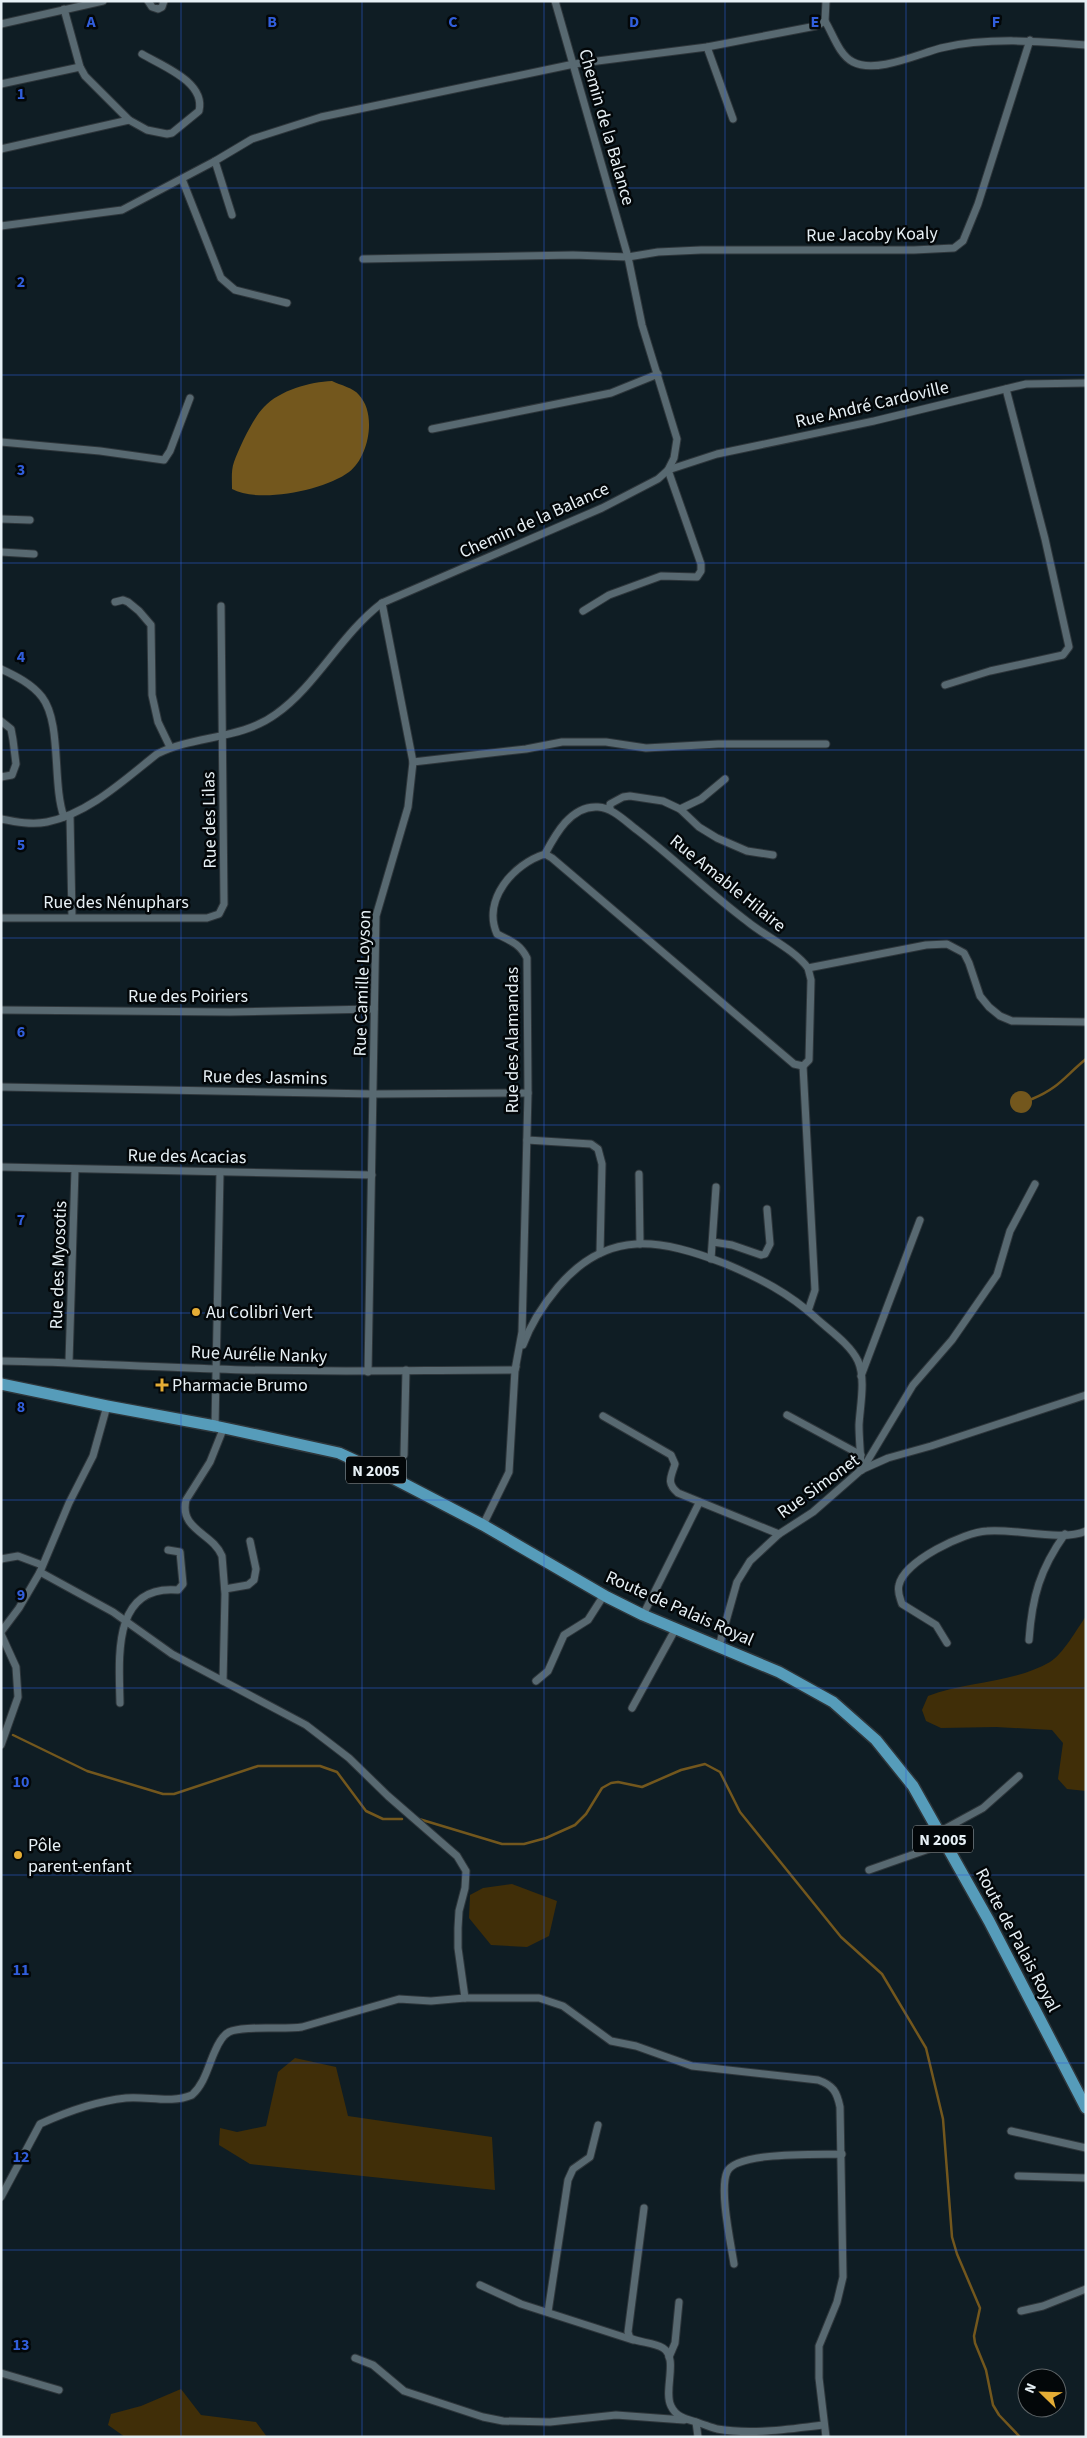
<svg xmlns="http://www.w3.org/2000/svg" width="1087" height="2438" font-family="'Source Sans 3',sans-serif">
	<rect width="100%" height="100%" fill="#0f1d24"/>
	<g fill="#402e08">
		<path d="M1086 1616V1791L1067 1789 1058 1779 1063 1743 1052 1730 996 1727 941 1728 926 1721 922 1710 928 1696C967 1681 1014 1683 1050 1662 1063 1654 1077 1629 1086 1616Z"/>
		<path d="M512 1884 557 1901 549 1936 527 1947 491 1945 469 1918 470 1895 483 1888Z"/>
		<path d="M295 2058 336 2067 348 2116 492 2137 495 2190 250 2164 219 2145 220 2128 237 2132 266 2126 278 2072Z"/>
		<path d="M181 2389 201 2415 256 2422 267 2437H125L108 2425 111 2414 141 2406Z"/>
	</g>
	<g fill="#73571d">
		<path d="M332 381C340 385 354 388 359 395 377 414 369 457 349 472 325 490 259 504 232 489 232 480 231 470 234 462 240 446 253 418 264 407 280 390 310 382 332 381Z"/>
		<circle cx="1021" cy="1102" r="11"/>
	</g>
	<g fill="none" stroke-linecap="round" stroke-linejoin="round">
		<g stroke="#73571d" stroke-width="2.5">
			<path d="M1032 1099C1059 1088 1065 1076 1086 1059"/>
			<path d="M13 1735 87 1771 163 1794H174L258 1766H320L337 1772 366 1811 383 1819H402"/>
			<path d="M419 1819 502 1844H524L546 1838 575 1825 586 1814 602 1788 611 1783 618 1782 642 1787 681 1770 705 1764 720 1772 740 1812 841 1937 882 1974 926 2048 943 2119 952 2237 957 2254 980 2308 974 2336 975 2343 986 2370 993 2405 999 2415 1020 2437"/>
		</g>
		<defs>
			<g id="street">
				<path d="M148 1 152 7 158 9 162 7 164 1"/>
				<path d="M64 9 80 67 85 76 129 120 147 130 167 134 172 133 199 111C206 82 162 66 142 54"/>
				<path d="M825 21C833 34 839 55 853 62 876 74 918 54 941 48 986 37 1041 41 1086 45"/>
				<path d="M1 24 103 1"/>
				<path d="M707 47 733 119"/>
				<path d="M1 84 80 67"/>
				<path d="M1 149 129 120"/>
				<path d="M215 161 232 215"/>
				<path d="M182 179 221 278 235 290 287 303"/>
				<path d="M1 226 122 210 215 161 252 139 321 117 574 64 707 47 816 26 825 21 826 1"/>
				<path d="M363 259 573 255 628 257 658 252 701 250H914L954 248 963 241 978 204 1030 40"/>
				<path d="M432 429 611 393 658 374"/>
				<path d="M1 442 100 451 164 460 170 451 190 398"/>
				<path d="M1 519 30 520"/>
				<path d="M1 552 34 554"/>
				<path d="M115 602 123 600 128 602 139 611 151 625 152 695 158 722 170 747"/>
				<path d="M583 611 609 595 661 576 697 577 701 571V564L668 470 717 454 874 421 1026 384 1086 383"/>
				<path d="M1 669C16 676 32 684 42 697 62 723 52 784 64 817"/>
				<path d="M945 685 990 671 1063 655 1069 647 1045 539 1006 389"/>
				<path d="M1 721 11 729 13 740 16 764 12 775 1 777"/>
				<path d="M413 762 526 749 562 742H606L646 748 718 744H826"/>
				<path d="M610 809V804L623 797 630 796 663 801 680 809 699 827 717 838 747 851 773 855"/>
				<path d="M680 809 701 799 725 779"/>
				<path d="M70 816 72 917"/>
				<path d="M1 819C16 822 32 825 47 822 88 814 124 780 157 754 194 735 241 740 276 714 316 686 341 634 382 603L602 508 658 479 668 470 674 458 677 439 642 325 628 257 555 1"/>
				<path d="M1 918H207L219 914 224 904 221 606"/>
				<path d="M808 968 926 945 947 944 964 953 969 963 980 996 989 1007 1000 1016 1012 1021 1086 1022"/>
				<path d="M1 1010 230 1012 374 1009"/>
				<path d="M803 1066 815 1290 808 1311"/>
				<path d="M1 1087 374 1094 528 1093"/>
				<path d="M527 1140 591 1144 598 1149 602 1164 600 1253"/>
				<path d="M1 1167 372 1175"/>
				<path d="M639 1174 640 1244"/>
				<path d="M713 1242 732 1245 761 1255 765 1254 770 1244 767 1209"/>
				<path d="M711 1259 716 1187"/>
				<path d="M523 1345C531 1323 543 1305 558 1287 608 1228 661 1239 726 1264 759 1278 789 1293 816 1318 829 1330 850 1344 858 1361 866 1379 860 1406 859 1425 859 1440 861 1455 861 1470"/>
				<path d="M1 1361C73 1362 145 1367 217 1369 316 1373 416 1370 515 1370L516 1367"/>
				<path d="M69 1362 75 1170"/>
				<path d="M368 1372 376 916 408 807 413 762 382 603"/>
				<path d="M861 1376 920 1220"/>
				<path d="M787 1415 861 1455"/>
				<path d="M603 1416 671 1455 675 1464C671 1477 666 1483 678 1493L779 1534"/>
				<path d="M215 1426 220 1172"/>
				<path d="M404 1455 406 1370"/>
				<path d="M862 1470 913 1385 952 1340 997 1275 1010 1231 1035 1184"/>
				<path d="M483 1525 509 1472 515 1370 522 1332 528 1093 527 958C520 944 511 941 497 934 482 900 513 864 545 854L552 858 794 1064 803 1066 809 1060 811 980 808 968C795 950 765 936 748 922 709 893 675 859 637 830 625 821 613 808 598 807 571 805 555 835 545 854"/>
				<path d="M1 1559 18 1556 42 1565"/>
				<path d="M40 1572 113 1612 172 1654 306 1725 349 1758 388 1796 457 1856 466 1871 465 1888 459 1911 458 1928V1948L465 1998"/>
				<path d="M225 1589 248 1585 254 1580 256 1569 250 1541"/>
				<path d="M643 1615 699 1503"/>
				<path d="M1 1632 19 1608 40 1572 69 1503 93 1456 107 1406"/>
				<path d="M1 1634 16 1667 18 1697 1 1745"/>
				<path d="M1029 1640C1032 1597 1040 1569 1065 1534"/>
				<path d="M947 1643 936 1625 902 1604C900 1598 897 1592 899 1585 904 1561 964 1532 987 1531 1014 1528 1061 1542 1086 1531"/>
				<path d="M719 1646 737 1582 750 1561 779 1534 813 1512 861 1470 888 1458 931 1446 1086 1395"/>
				<path d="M223 1681 225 1594 222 1556C213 1533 179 1530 186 1500L210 1462 224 1427"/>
				<path d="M536 1681 548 1671 564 1635 588 1620 604 1595"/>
				<path d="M120 1703C119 1657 112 1584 178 1590L183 1584 180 1552 168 1550"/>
				<path d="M632 1708 676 1628"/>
				<path d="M939 1832 983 1808 1019 1776"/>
				<path d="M869 1870 946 1843"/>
				<path d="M1011 2131 1086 2148"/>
				<path d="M1018 2176 1086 2178"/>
				<path d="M1 2197 40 2124C66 2112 98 2101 126 2098 148 2096 171 2104 192 2095 205 2083 208 2066 215 2051 218 2044 223 2035 229 2032 243 2025 283 2030 302 2027L399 1999 431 2001 465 1998H539L563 2006 611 2041 636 2046 692 2066 818 2080C833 2085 837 2092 840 2107L843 2277 837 2302 819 2346V2378L826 2437"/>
				<path d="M644 2208 628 2332 630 2338C640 2343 653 2342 663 2348 679 2358 663 2391 671 2406 676 2417 686 2419 696 2422 703 2424 710 2427 717 2429 753 2435 788 2429 824 2425"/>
				<path d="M734 2264C731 2244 719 2190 727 2172 736 2151 821 2155 842 2154"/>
				<path d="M480 2285 521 2304 633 2340"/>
				<path d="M1021 2311 1043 2306 1086 2289"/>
				<path d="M548 2312 568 2180 573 2169 590 2157 598 2125"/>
				<path d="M669 2357 675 2343 679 2302"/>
				<path d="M355 2358 373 2365 404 2391 483 2417 503 2421 550 2422 616 2415 684 2420"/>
				<path d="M1 2373 59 2390"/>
				<path d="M696 2422 698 2437"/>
			</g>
			<path id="primary" d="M1 1384 107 1406 215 1426 339 1453 389 1476 483 1525 607 1597 643 1615 779 1672 833 1702 876 1740 913 1786 989 1921 1086 2108"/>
		</defs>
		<use href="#street" stroke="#2e363b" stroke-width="9"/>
		<use href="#primary" stroke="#2e363b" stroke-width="14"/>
		<use href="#street" stroke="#586971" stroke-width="7"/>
		<use href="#primary" stroke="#569cba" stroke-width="11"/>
	</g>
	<path fill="none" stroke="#315edb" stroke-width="1" stroke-opacity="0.55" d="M181 1V2437M362 1V2437M544 1V2437M725 1V2437M906 1V2437M1 188H1086M1 375H1086M1 563H1086M1 750H1086M1 938H1086M1 1125H1086M1 1313H1086M1 1500H1086M1 1688H1086M1 1875H1086M1 2063H1086M1 2250H1086"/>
	<g fill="#e5ad35" stroke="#030709" stroke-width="2">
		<circle cx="196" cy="1312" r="5"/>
		<path d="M159.5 1377.5h5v5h5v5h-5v5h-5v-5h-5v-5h5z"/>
		<circle cx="18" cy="1855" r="5"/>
	</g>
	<g text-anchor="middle" stroke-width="5" stroke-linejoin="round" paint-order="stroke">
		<g fill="#030709" stroke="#a3aaae" stroke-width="1">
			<rect x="346" y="1456.5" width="60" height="27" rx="4"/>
			<rect x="913" y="1825.5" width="60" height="27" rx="4"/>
		</g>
		<g font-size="16" font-weight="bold" fill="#e7f0f5">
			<text x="376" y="1476">N 2005</text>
			<text x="943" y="1845">N 2005</text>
		</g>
		<g font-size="18" fill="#e7f0f5" stroke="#030709">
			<text transform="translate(607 127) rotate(74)" y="6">Chemin de la Balance</text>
			<text transform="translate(872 234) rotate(-1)" y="6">Rue Jacoby Koaly</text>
			<text transform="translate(872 404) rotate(-13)" y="6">Rue André Cardoville</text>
			<text transform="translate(534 520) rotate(-24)" y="6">Chemin de la Balance</text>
			<text transform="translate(209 820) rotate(-91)" y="6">Rue des Lilas</text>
			<text transform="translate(728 883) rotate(39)" y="6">Rue Amable Hilaire</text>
			<text x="116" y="908">Rue des Nénuphars</text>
			<text transform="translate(362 983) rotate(-88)" y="6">Rue Camille Loyson</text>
			<text x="188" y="1002">Rue des Poiriers</text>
			<text transform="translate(512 1040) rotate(-90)" y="6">Rue des Alamandas</text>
			<text transform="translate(265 1077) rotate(1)" y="6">Rue des Jasmins</text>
			<text transform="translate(187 1156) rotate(1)" y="6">Rue des Acacias</text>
			<text transform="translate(58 1265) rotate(-88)" y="6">Rue des Myosotis</text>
			<text transform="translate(259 1354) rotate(2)" y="6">Rue Aurélie Nanky</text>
			<text transform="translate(818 1486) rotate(-36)" y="6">Rue Simonet</text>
			<text transform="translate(680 1608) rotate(24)" y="6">Route de Palais Royal</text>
			<text transform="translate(1018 1940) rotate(62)" y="6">Route de Palais Royal</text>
		</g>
		<g font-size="18" fill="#e7f0f5" stroke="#030709" text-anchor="start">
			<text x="206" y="1318">Au Colibri Vert</text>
			<text x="172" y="1391">Pharmacie Brumo</text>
			<text x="28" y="1851">Pôle<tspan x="28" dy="21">parent-enfant</tspan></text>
		</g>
	</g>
	<g font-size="16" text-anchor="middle" font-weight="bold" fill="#315edb" stroke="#030709" stroke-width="5" stroke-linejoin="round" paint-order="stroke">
		<text x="91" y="27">A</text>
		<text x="272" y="27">B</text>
		<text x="453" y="27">C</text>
		<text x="634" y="27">D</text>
		<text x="815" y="27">E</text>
		<text x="996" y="27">F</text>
		<text x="21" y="99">1</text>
		<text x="21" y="287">2</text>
		<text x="21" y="475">3</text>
		<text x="21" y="662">4</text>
		<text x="21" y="850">5</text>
		<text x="21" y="1037">6</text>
		<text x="21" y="1225">7</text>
		<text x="21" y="1412">8</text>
		<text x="21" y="1600">9</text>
		<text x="21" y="1787">10</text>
		<text x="21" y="1975">11</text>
		<text x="21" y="2162">12</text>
		<text x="21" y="2350">13</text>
	</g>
	<rect width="1087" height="2438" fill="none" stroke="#e7f0f5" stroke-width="5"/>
	<g transform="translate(1042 2393) rotate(293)"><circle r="24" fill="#030709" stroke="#5e6467"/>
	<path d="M0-4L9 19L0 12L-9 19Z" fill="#e5ad35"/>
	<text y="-8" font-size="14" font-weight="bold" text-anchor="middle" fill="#e7f0f5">N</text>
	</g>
</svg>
